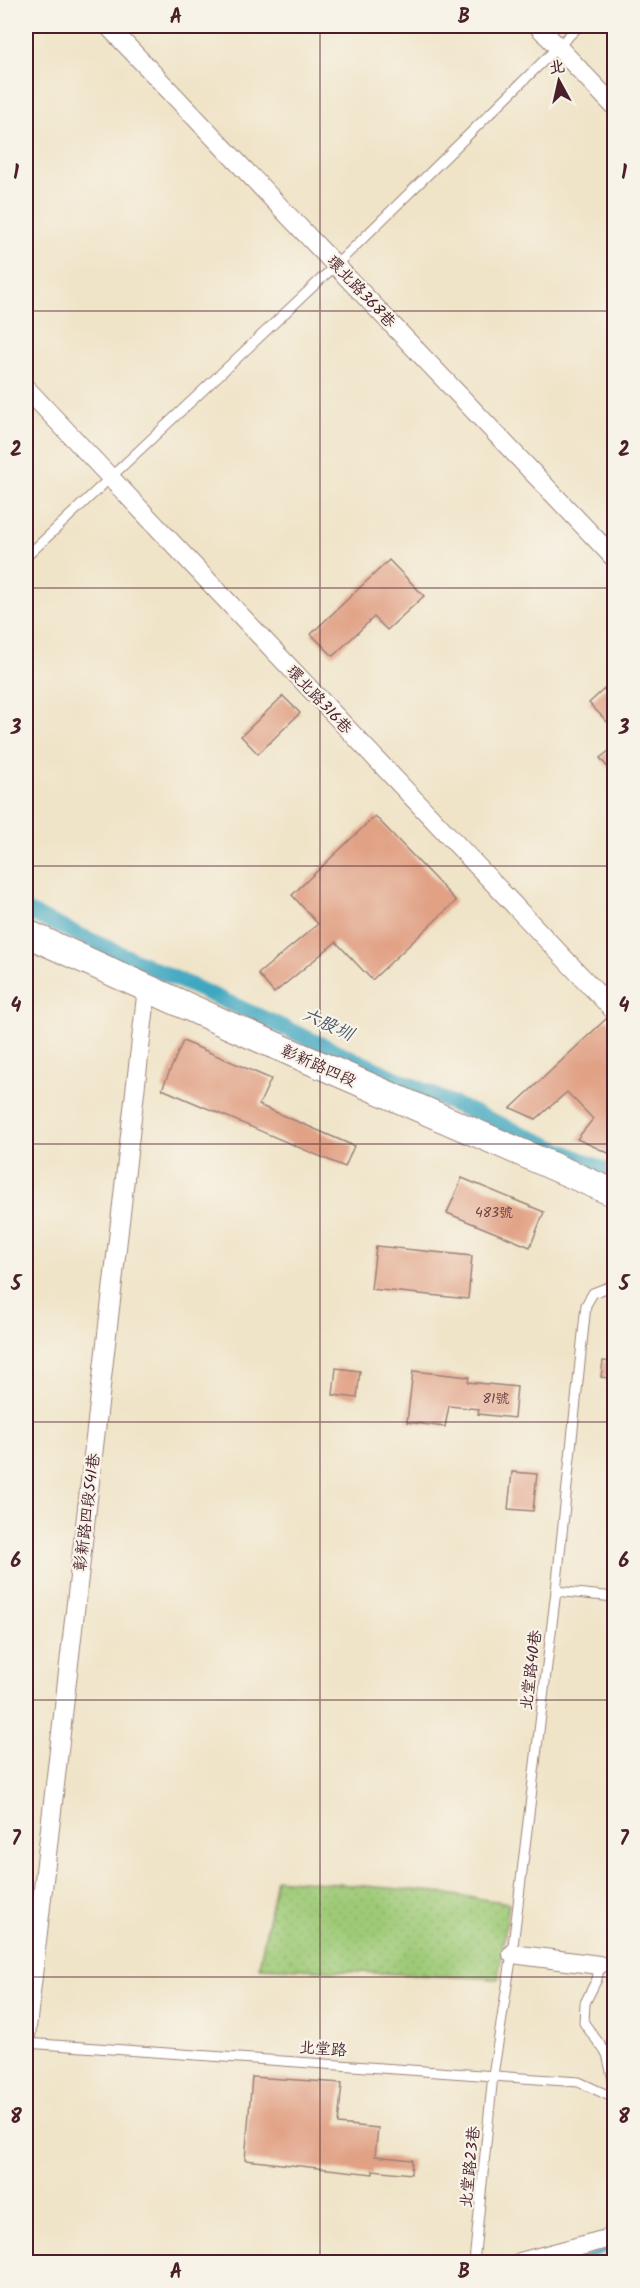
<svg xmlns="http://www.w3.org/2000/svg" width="640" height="2288" font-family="Kalam,'LXGW WenKai TC',sans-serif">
	<defs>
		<pattern id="grass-dots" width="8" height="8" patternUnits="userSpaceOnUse" patternTransform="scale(1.5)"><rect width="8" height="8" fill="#9eca77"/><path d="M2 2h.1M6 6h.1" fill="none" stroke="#8aad67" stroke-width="1.8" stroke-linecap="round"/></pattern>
	</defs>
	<rect width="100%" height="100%" fill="#f7f3e8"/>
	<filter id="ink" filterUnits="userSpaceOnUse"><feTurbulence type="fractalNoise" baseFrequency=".0167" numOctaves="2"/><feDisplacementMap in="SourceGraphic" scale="12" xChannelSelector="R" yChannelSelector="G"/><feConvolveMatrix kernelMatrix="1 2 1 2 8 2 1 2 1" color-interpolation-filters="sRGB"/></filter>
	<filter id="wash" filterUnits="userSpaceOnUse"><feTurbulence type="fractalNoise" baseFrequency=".008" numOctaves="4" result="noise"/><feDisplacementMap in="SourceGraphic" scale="24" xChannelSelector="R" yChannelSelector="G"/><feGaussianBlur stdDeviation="1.35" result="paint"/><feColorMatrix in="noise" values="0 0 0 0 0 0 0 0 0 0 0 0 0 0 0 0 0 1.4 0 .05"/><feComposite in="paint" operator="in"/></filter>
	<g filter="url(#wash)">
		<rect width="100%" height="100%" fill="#f0e4c8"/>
		<path fill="url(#grass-dots)" stroke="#747451" stroke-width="1.5" d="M276 1879 426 1891 509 1903 498 1979 259 1967Z"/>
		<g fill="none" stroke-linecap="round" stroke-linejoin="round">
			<path stroke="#41a7c1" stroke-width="4.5" d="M567 2262 614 2249"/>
			<path stroke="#41a7c1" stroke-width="16" d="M26 911 433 1095 614 1174"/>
		</g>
		<g id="blocks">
			<g fill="#e1a185">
				<path d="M389 560 424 596 387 630 374 617 333 656 311 634Z"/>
				<path d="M615 679V730L589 703Z"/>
				<path d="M283 696 300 713 258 754 241 736Z"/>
				<path d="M615 746V776L600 758Z"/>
				<path d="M375 816 456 901 372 980 336 942 274 993 258 974 318 924 292 895Z"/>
				<path d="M606 1019 615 1026V1156L577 1139 593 1119 567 1092 536 1119 511 1108Z"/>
				<path d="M183 1041 271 1079 259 1105 354 1146 345 1167 162 1089Z"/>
				<path d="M462 1178 544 1212 530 1247 447 1213Z"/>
				<path d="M376 1246 472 1256 468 1299 371 1289Z"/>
				<path d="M603 1361 615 1362V1379L601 1377Z"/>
				<path d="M336 1368 360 1371 357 1398 333 1395Z"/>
				<path d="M413 1371 469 1377 468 1382 517 1387 514 1418 478 1414 479 1409 449 1406 445 1427 407 1422Z"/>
				<path d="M512 1472 537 1474 533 1511 508 1509Z"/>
				<path d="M252 2077 342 2083 338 2124 378 2128 375 2156 412 2160 411 2174 373 2170V2174L245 2160Z"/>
			</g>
		</g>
	</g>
	<g filter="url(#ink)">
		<use href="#blocks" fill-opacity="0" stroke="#9d827a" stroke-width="1.5"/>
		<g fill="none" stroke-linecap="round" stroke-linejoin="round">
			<defs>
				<g id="lane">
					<path d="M26 557 337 264 579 26"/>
					<path d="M556 1591 614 1597"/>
					<path d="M600 1964 597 1979 585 2003 584 2023 607 2054 614 2084"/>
					<path d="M26 2043 579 2082 614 2098"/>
					<path d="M474 2262 493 2075 512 1954 556 1591 586 1305 593 1293 614 1285"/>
				</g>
				<g id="street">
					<path d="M108 26 614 558"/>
					<path d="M538 26 614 106"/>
					<path d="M26 388 614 1011"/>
					<path d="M512 1954 599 1965"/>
					<path d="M26 2036 147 988"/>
					<path d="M520 2262 614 2237"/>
				</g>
				<path id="secondary" d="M26 933 226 1024 614 1193"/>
			</defs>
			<use href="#lane" stroke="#9d827a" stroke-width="11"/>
			<use href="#street" stroke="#9d827a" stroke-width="20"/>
			<use href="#secondary" stroke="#9d827a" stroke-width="29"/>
			<use href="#lane" stroke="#fff" stroke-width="9"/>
			<use href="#street" stroke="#fff" stroke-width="18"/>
			<use href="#secondary" stroke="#fff" stroke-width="27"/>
		</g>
	</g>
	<path fill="none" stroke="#4a1f2b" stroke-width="1.5" stroke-opacity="0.55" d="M320 26V2262M26 311H614M26 588H614M26 866H614M26 1144H614M26 1422H614M26 1700H614M26 1977H614"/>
	<g text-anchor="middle" stroke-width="4.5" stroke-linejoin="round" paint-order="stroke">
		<g font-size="14" fill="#704042">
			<text x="494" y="1217">483號</text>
			<text x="496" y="1403">81號</text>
		</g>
		<g font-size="16" fill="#4a1f2b" stroke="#f7f3e8">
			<text transform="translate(362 291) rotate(47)" y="6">環北路368巷</text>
			<text transform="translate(320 699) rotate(47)" y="6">環北路316巷</text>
			<text transform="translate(319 1065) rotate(24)" y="6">彰新路四段</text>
			<text transform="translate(86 1512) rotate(-83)" y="6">彰新路四段541巷</text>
			<text transform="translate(530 1670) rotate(-83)" y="6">北堂路40巷</text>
			<text transform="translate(323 2048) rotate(4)" y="6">北堂路</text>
			<text transform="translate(469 2167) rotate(-84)" y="6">北堂路23巷</text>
		</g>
		<g font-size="18" font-style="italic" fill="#465567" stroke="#f7f3e8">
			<text transform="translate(328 1024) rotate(24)" y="6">六股圳</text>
		</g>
	</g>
	<rect width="640" height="2288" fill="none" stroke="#f7f3e8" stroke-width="66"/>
	<g transform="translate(559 81) rotate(352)" stroke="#f7f3e8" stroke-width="4.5" paint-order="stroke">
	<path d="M0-4.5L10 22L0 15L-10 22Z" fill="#4a1f2b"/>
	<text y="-9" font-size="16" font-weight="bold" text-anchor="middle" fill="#4a1f2b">北</text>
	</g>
	<rect x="33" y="33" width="574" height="2222" fill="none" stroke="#4a1f2b" stroke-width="2"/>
	<g font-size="20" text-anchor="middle" font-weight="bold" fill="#4a1f2b">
		<text x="176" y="23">A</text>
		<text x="464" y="23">B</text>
		<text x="16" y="179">1</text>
		<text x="624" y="179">1</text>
		<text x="16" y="456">2</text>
		<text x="624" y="456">2</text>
		<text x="16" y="734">3</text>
		<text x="624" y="734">3</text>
		<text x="16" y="1012">4</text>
		<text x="624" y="1012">4</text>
		<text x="16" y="1290">5</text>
		<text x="624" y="1290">5</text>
		<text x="16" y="1567">6</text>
		<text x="624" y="1567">6</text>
		<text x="16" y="1845">7</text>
		<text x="624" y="1845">7</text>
		<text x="16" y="2123">8</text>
		<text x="624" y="2123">8</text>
		<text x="176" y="2278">A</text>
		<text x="464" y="2278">B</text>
	</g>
</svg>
